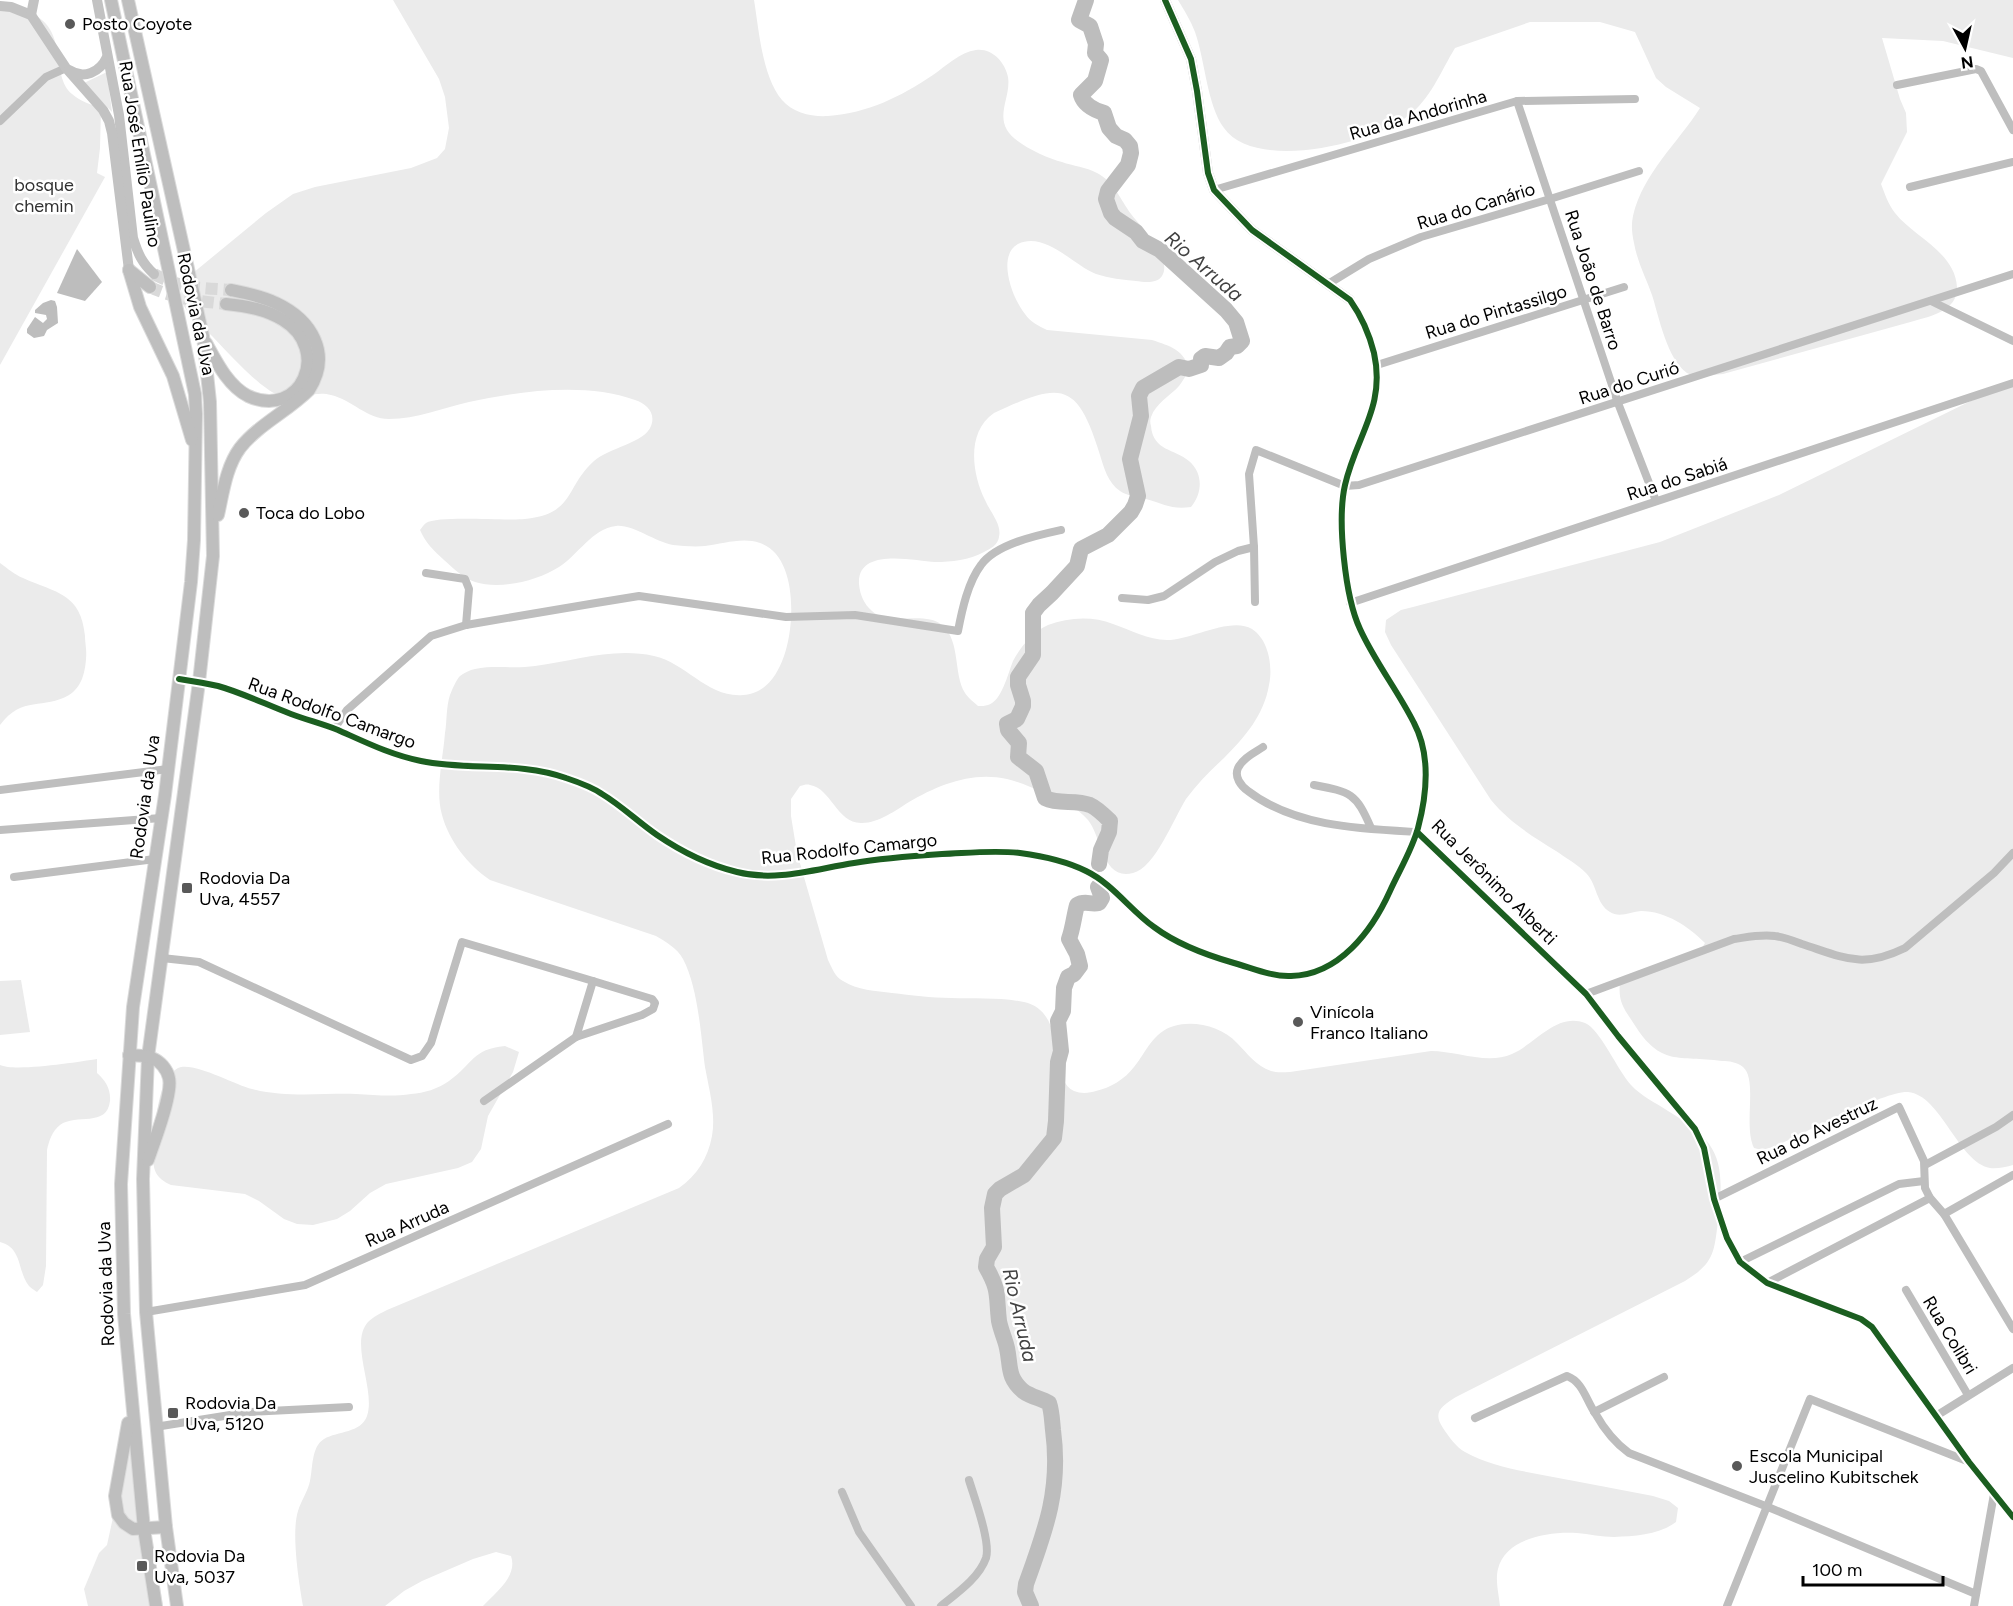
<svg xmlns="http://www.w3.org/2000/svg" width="2013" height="1606" font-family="Figtree,sans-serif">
	<rect width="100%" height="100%" fill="#fff"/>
	<g fill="#ebebeb">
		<path d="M393 0H754C759 30 762 76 782 100 793 113 812 117 828 116 868 113 900 97 933 75 946 66 960 52 976 50 992 48 1005 62 1008 77 1011 95 997 113 1007 130 1015 144 1047 158 1062 162 1073 166 1086 167 1097 173 1114 182 1120 199 1131 214 1141 227 1173 259 1162 276 1157 284 1144 282 1136 281 1123 280 1109 278 1096 274 1073 265 1045 231 1018 244 996 256 1013 300 1025 314 1030 322 1039 326 1047 330L1152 340C1170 346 1185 350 1189 370 1186 375 1183 381 1179 386 1170 396 1156 403 1151 417 1150 420 1150 423 1151 426 1153 451 1175 449 1189 461 1204 474 1202 494 1191 507 1172 510 1164 504 1146 499 1138 497 1127 496 1120 491 1108 483 1104 468 1100 455 1077 380 1061 382 994 413 966 432 972 474 985 500 990 512 1002 524 999 537 998 545 990 549 984 552 969 560 952 562 935 562 914 561 857 547 859 584 860 595 864 604 872 611 889 627 924 610 942 625 961 641 953 674 965 693 968 698 974 702 978 706 982 706 985 706 988 705 1002 701 1008 673 1013 661 1021 646 1033 632 1048 625 1069 617 1093 616 1113 624 1131 630 1148 640 1167 640 1191 640 1231 616 1252 629 1269 640 1273 667 1269 685 1264 715 1245 737 1224 758 1210 771 1197 784 1186 799 1174 818 1155 868 1133 873 1102 881 1102 837 1088 820 1077 807 1060 800 1045 793 1032 788 1020 782 1007 779 972 771 938 785 909 802 896 810 879 823 862 823 837 824 831 788 810 785 807 784 804 785 800 786L791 799V816L797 853 828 960C832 968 835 977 843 981 857 990 876 991 892 993 911 995 931 998 951 998 975 999 1000 997 1024 1002 1069 1012 1048 1080 1074 1091 1081 1094 1090 1093 1096 1091 1110 1088 1125 1079 1134 1067 1147 1051 1153 1032 1174 1026 1195 1020 1222 1027 1237 1043 1248 1054 1256 1066 1271 1071 1277 1073 1284 1072 1290 1072L1431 1051C1457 1051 1487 1065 1512 1054 1535 1044 1557 1012 1585 1023 1600 1029 1618 1071 1631 1085 1641 1096 1656 1103 1668 1111 1721 1142 1725 1162 1718 1221 1714 1253 1714 1263 1685 1281L1456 1397C1442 1406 1432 1412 1443 1428 1449 1437 1456 1447 1465 1452 1492 1467 1523 1471 1553 1477 1587 1483 1620 1490 1653 1496L1669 1501 1678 1508 1676 1522C1659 1535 1635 1536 1614 1537 1602 1537 1589 1534 1577 1533 1550 1531 1505 1538 1498 1569 1495 1580 1499 1595 1500 1606H483C496 1592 518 1576 511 1556L496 1552 473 1559 422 1581 404 1591 385 1606H303C299 1583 291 1533 298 1511 301 1501 308 1491 310 1481 313 1468 311 1447 324 1439 338 1431 361 1433 367 1416 376 1390 349 1343 368 1322 373 1317 381 1313 387 1310L679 1188C697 1175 708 1158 712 1136 716 1114 709 1089 705 1067 701 1036 698 987 683 959 677 948 666 942 656 936L490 880C468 865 449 841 442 815 435 790 443 759 445 733 447 721 446 707 450 695 452 690 456 680 460 676 464 673 470 670 475 669 494 665 515 669 535 666 575 661 613 647 654 656 686 663 708 698 743 695 765 694 777 676 784 656 795 626 798 556 760 543 742 537 723 544 705 546 695 547 683 546 673 545 655 542 632 524 616 526 592 529 579 554 559 567 537 581 500 590 475 582 463 578 453 568 444 560 434 551 425 542 420 530 422 528 423 525 426 523 438 515 505 521 525 519 575 514 565 487 594 461 608 448 645 443 651 426 656 413 647 404 635 400 586 382 519 391 469 402 442 408 417 419 389 419 367 419 352 400 331 395 314 390 295 402 278 395 255 385 220 343 201 325 181 306 172 296 193 273L266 213 293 194 315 187 411 168 437 158 445 149 449 128 445 97 439 79Z"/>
		<path d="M1178 0H2013V58L1943 41 1882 38 1900 99 1906 113 1907 132 1881 184C1885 194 1888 204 1895 213 1914 237 1955 252 1957 287 1958 310 1932 316 1914 321L1723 374C1712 375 1698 379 1687 373 1667 359 1659 317 1652 295 1646 278 1637 261 1634 243 1632 234 1631 225 1633 216 1643 173 1678 143 1700 108L1666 87 1656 78 1635 32 1600 22H1530L1455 48C1441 71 1430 100 1408 116 1372 144 1255 172 1224 128 1207 105 1205 60 1195 32 1191 21 1184 10 1178 0Z"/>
		<path d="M0 10C10 11 23 10 32 14 69 30 50 76 72 94 80 101 91 105 101 108L100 148 97 173 105 177 0 365Z"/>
		<path d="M107 72 112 112 84 83Z"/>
		<path d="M2013 382V1165C2006 1167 1997 1169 1990 1168 1958 1162 1941 1095 1908 1092 1887 1090 1800 1135 1776 1146L1762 1150 1754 1148C1743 1126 1758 1080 1743 1067 1737 1062 1729 1061 1722 1061 1678 1055 1661 1067 1634 1024 1623 1007 1618 1002 1620 981L1700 951 1705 943C1689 927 1666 911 1641 911 1631 912 1619 918 1610 912 1596 904 1597 884 1586 873 1577 864 1566 858 1556 851 1532 836 1509 822 1491 800L1391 645 1385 632 1386 620 1401 610 1413 607 1660 542 1779 495 1985 394Z"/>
		<path d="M0 563C7 568 15 575 23 578 56 593 81 593 85 636 85 643 87 651 86 659 85 672 82 687 69 695 44 710 22 695 0 725Z"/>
		<path d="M21 980 30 1032 0 1035V981Z"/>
		<path d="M505 1046 519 1052 513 1072 488 1116 481 1149 472 1162 458 1168 386 1184 370 1193 350 1211 337 1219 313 1225 297 1224 284 1219 259 1201 245 1194 171 1185C150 1176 153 1163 154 1143 156 1122 157 1079 178 1068 193 1061 235 1085 252 1089 286 1098 322 1093 356 1094 375 1095 393 1097 411 1094 424 1093 438 1089 449 1081 473 1064 472 1049 505 1046Z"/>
		<path d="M97 1059V1073C105 1080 111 1089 110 1101 107 1128 76 1113 60 1125 52 1131 49 1141 47 1150L46 1266 43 1285 37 1292C34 1290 31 1288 29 1286 17 1271 23 1248 0 1242V1065C15 1072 78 1062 97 1059Z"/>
		<path d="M131 1435 146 1501 163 1606H88L84 1589 99 1553 107 1545Z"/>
	</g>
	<g fill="#bdbdbd">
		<path d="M77 249 102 282 85 301 57 293Z"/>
		<path d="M51 300 55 301 57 307 58 323 47 330 44 336 34 338 27 333V329L35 317 43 323 47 319 46 315 35 313V310L43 303Z"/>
	</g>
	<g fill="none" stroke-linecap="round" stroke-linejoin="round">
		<g stroke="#bdbdbd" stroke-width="16">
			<path d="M1086 0 1079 20 1090 26 1096 44 1095 53 1101 60 1095 81 1081 95C1084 105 1094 110 1104 113L1109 128 1116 136 1125 140 1130 146 1131 153 1128 165 1108 191 1106 199 1111 213 1115 218 1136 232 1143 241 1160 250 1226 310 1236 322 1242 341 1237 346 1230 347 1226 353 1219 358 1205 356 1201 359V365L1189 369 1179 367 1143 388 1139 396 1141 416 1130 459 1138 496 1135 505 1131 512 1108 535 1081 549 1077 566 1052 593 1039 605 1033 613V655L1018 677V685L1023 701V706L1017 719 1007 724 1008 730 1019 743 1018 757 1036 771 1045 798C1059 805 1075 799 1090 805 1097 808 1104 815 1110 821L1109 832 1101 850 1099 864"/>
			<path d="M1031 1606 1025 1592 1026 1584C1046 1529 1061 1489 1053 1430 1052 1421 1052 1412 1049 1403 1040 1398 1031 1397 1023 1391 1007 1377 1011 1367 1007 1348 1005 1339 1001 1331 999 1321 996 1296 1000 1291 986 1267L987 1259 994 1247 992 1208 995 1194 1000 1189 1024 1175 1054 1138 1056 1121 1058 1062 1061 1051 1058 1021 1063 1011 1064 988 1068 977 1074 974 1080 966 1077 954 1069 939C1073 928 1074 916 1077 905 1085 900 1090 905 1099 903L1102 898 1098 887"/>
		</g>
		<g stroke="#d9d9d9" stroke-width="12" stroke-dasharray="12 6" stroke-linecap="butt">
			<path d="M154 274C178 288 204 288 231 290"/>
			<path d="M150 287C175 299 199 301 226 304"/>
		</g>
		<defs>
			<g id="primary">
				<path d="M111 0 195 394 196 414 194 540 191 582 165 795 133 1007 121 1184 124 1314 144 1529 156 1606"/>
				<path d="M128 0 203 336 210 402 213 556 199 682 148 1057 143 1179 146 1312 166 1527 177 1606"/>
				<path d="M129 270 140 307 173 376 192 440"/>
				<path d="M129 270 150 287"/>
				<path d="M206 343C216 361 228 386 248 396 301 420 332 350 283 320 265 309 246 306 226 304"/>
				<path d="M218 515C223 493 226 467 240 448 258 425 288 411 309 390 332 354 312 320 276 303 262 296 246 293 231 290"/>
				<path d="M129 1055C136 1056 145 1055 152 1058 160 1061 167 1069 169 1078 173 1093 154 1143 148 1160"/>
				<path d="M128 1423 115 1496 118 1515 124 1523 133 1529 166 1527"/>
			</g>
		</defs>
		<use href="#primary" stroke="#dbdbdb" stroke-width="14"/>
		<g stroke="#bebebe" stroke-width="8">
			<path d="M1897 85 1976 69 1981 71 2013 130"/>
			<path d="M1517 101 1618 403 1656 501"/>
			<path d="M0 121 46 77 66 68"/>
			<path d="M1910 187 2013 162"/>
			<path d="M1214 190 1517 101 1635 99"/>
			<path d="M1328 284 1369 259 1421 237 1550 199 1639 171"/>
			<path d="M1931 301 2013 341"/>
			<path d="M1377 365 1624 287"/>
			<path d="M426 573 465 579 469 589 466 625"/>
			<path d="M1122 598 1148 600 1164 596 1215 562 1238 551 1254 547"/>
			<path d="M1255 602 1254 547 1249 474 1256 450 1345 486 1359 485 2013 274"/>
			<path d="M1350 603 2013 383"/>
			<path d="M179 679C192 681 205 683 218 686 243 693 267 705 291 714 307 720 323 724 338 730 365 742 391 755 421 761 469 771 519 761 566 778 578 782 592 787 602 794 622 806 638 822 657 835 682 852 708 865 737 872 776 882 815 869 854 863 883 858 912 856 942 854 968 853 994 850 1020 853 1042 856 1066 861 1086 871 1113 884 1130 910 1154 927 1178 945 1206 955 1234 963 1252 968 1272 977 1291 976 1339 975 1372 931 1390 891 1399 871 1412 850 1418 828 1427 794 1431 755 1414 723 1398 691 1375 662 1360 629 1345 597 1337 520 1345 485 1356 436 1386 407 1374 353 1369 333 1362 317 1350 300"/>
			<path d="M334 729 347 710 431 636 466 625 596 603 639 596 786 617 855 615 958 631C962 610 968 582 981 565 996 544 1038 535 1061 530"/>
			<path d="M1263 747C1254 753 1243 758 1238 768 1234 777 1241 786 1248 791 1295 827 1361 829 1417 832"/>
			<path d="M1314 785C1351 792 1356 793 1371 828"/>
			<path d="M0 790 168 769"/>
			<path d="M0 830 161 818"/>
			<path d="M1417 832 1586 994 1618 1036 1695 1129 1704 1148 1714 1199 1727 1238 1740 1262 1767 1283 1861 1319 1872 1327 1969 1462 2013 1517"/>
			<path d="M14 877 155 859"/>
			<path d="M162 958 199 962 411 1060 422 1056 431 1043 462 942 593 981 576 1037 484 1101"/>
			<path d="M1586 994 1734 939C1748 937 1761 934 1775 936 1784 937 1794 941 1802 944 1845 958 1862 969 1905 948L1994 873 2013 853"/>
			<path d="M576 1037 642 1015 653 1009 655 1003 652 999 593 981"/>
			<path d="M1925 1165 1996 1127 2013 1115"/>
			<path d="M1714 1199 1899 1107 1924 1161 1925 1188 1930 1198 1944 1214 2013 1329"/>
			<path d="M1944 1214 2013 1175"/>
			<path d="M1740 1262 1899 1184 1924 1181"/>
			<path d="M1767 1283 1930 1198"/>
			<path d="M1906 1290 1968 1395"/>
			<path d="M146 1312 305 1285 668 1124"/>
			<path d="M1594 1412 1664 1377"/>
			<path d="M1936 1416 2013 1368"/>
			<path d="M1475 1418 1567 1376C1583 1382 1586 1400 1595 1413 1604 1429 1615 1443 1629 1453L1768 1507 1976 1594"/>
			<path d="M155 1427 249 1412 349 1407"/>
			<path d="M842 1492 859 1532 911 1606"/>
			<path d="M941 1606C957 1593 979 1578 986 1558 991 1542 974 1497 969 1480"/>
			<path d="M1727 1606 1810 1399 1967 1461"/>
			<path d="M1974 1606 1994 1494"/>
		</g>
		<g stroke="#c2c2c2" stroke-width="10">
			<path d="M97 0 119 115 133 238C138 254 142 263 154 274"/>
			<path d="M1165 0 1191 59 1197 91 1208 173 1214 190 1252 230 1350 300"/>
			<path d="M0 6 11 7 31 15 66 68 103 110 109 121 112 133 129 270"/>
			<path d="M31 15 34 0"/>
			<path d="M69 70C84 80 100 72 107 57"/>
		</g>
		<use href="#primary" stroke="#bebebe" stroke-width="12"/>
		<defs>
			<g id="cycleway">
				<path d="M179 679C192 681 205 683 218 686 243 693 267 705 291 714 307 720 323 724 338 730 365 742 391 755 421 761 469 771 519 761 566 778 578 782 592 787 602 794 622 806 638 822 657 835 682 852 708 865 737 872 776 882 815 869 854 863 883 858 912 856 942 854 968 853 994 850 1020 853 1042 856 1066 861 1086 871 1113 884 1130 910 1154 927 1178 945 1206 955 1234 963 1252 968 1272 977 1291 976 1339 975 1372 931 1390 891 1399 871 1412 850 1418 828 1427 794 1431 755 1414 723 1398 691 1375 662 1360 629 1345 597 1337 520 1345 485 1356 436 1386 407 1374 353 1369 333 1362 317 1350 300L1252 230 1214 190 1208 173 1197 91 1191 59 1165 0"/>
				<path d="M1417 832 1586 994 1618 1036 1695 1129 1704 1148 1714 1199 1727 1238 1740 1262 1767 1283 1861 1319 1872 1327 1969 1462 2013 1517"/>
			</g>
		</defs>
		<use href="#cycleway" stroke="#fff" stroke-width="10"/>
		<use href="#cycleway" stroke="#1b5e20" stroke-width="6"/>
	</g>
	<g fill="#595959" stroke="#fff" stroke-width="2">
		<circle cx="70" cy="24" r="6"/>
		<circle cx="244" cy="513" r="6"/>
		<rect x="181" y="882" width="12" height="12" rx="3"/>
		<circle cx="1298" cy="1022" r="6"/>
		<rect x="167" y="1407" width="12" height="12" rx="3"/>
		<circle cx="1737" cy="1466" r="6"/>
		<rect x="136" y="1560" width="12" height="12" rx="3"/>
	</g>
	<g text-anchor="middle" stroke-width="5" stroke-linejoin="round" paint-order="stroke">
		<g font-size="18" fill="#000" stroke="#fff" text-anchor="start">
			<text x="82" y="30">Posto Coyote</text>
			<text x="256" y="519">Toca do Lobo</text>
			<text x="199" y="884">Rodovia Da<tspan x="199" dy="21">Uva, 4557</tspan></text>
			<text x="1310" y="1018">Vinícola<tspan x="1310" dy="21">Franco Italiano</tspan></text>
			<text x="185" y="1409">Rodovia Da<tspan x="185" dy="21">Uva, 5120</tspan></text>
			<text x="1749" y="1462">Escola Municipal<tspan x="1749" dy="21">Juscelino Kubitschek</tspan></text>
			<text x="154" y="1562">Rodovia Da<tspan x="154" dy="21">Uva, 5037</tspan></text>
		</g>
		<g font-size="18" fill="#000" stroke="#fff">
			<text transform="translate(1418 115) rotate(-16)" y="6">Rua da Andorinha</text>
			<text transform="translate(140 154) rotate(81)" y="6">Rua José Emílio Paulino</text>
			<text transform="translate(1476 206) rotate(-17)" y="6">Rua do Canário</text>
			<text transform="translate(1593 280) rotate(72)" y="6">Rua João de Barro</text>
			<text transform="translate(1496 312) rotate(-17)" y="6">Rua do Pintassilgo</text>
			<text transform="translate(196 314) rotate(78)" y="6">Rodovia da Uva</text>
			<text transform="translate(1629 383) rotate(-18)" y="6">Rua do Curió</text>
			<text transform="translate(1677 479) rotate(-18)" y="6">Rua do Sabiá</text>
			<text transform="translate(332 713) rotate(20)" y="6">Rua Rodolfo Camargo</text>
			<text transform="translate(145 797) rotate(-82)" y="6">Rodovia da Uva</text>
			<text transform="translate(849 849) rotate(-6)" y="6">Rua Rodolfo Camargo</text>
			<text transform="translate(1494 882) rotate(45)" y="6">Rua Jerônimo Alberti</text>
			<text transform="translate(1817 1131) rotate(-26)" y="6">Rua do Avestruz</text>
			<text transform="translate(407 1224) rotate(-24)" y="6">Rua Arruda</text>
			<text transform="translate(106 1284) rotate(-92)" y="6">Rodovia da Uva</text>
			<text transform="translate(1950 1335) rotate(59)" y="6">Rua Colibri</text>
		</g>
		<g font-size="18" fill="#313131" stroke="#fff">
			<text x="44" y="191">bosque<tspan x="44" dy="21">chemin</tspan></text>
		</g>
		<g font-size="20" font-style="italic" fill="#424242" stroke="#fff">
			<text transform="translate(1204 266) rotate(41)" y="7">Rio Arruda</text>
			<text transform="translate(1020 1315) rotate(77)" y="7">Rio Arruda</text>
		</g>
	</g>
	<g transform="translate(1965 48) rotate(172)" stroke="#ffffff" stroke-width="4.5" paint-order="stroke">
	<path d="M0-4.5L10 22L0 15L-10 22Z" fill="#000000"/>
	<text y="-9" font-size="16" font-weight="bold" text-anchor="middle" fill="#000000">N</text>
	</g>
	<path d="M1803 1576v9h140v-9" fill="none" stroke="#000000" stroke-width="3"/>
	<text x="1812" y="1576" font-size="18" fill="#000000" stroke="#ffffff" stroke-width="4.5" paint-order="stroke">100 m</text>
</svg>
